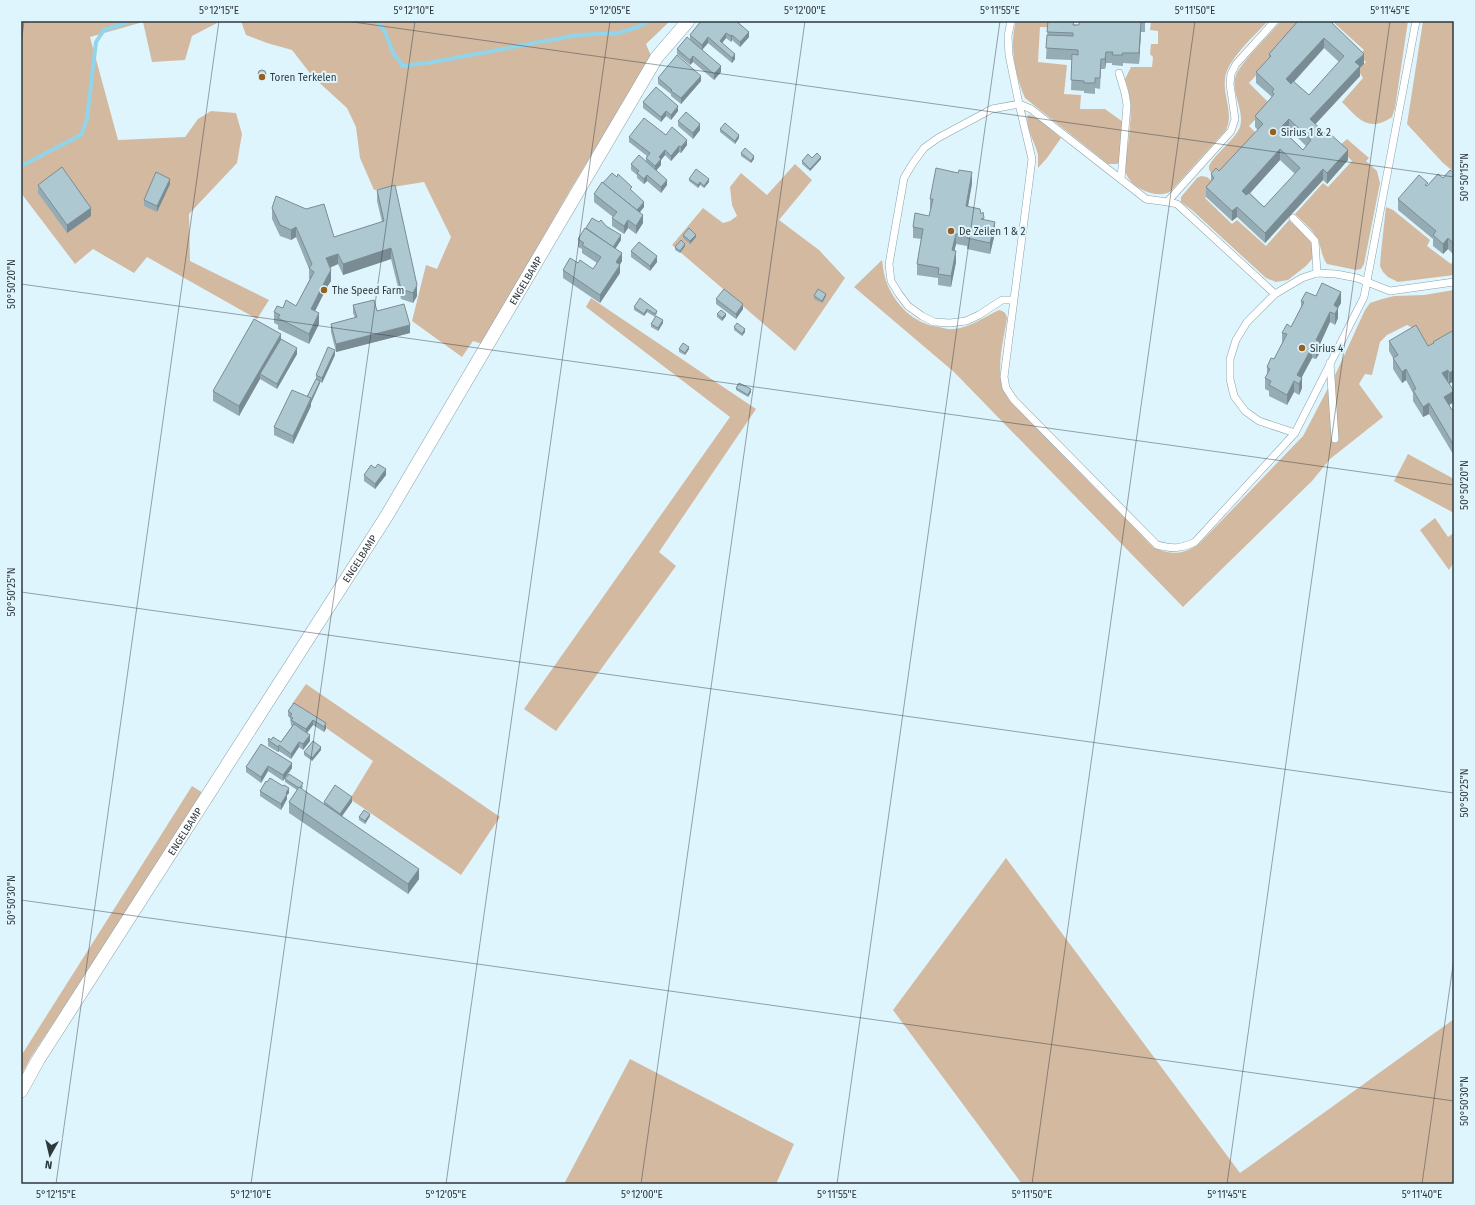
<svg xmlns="http://www.w3.org/2000/svg" width="1475" height="1205" font-family="'Fira Sans',sans-serif">
	<rect width="100%" height="100%" fill="#dff5fd"/>
	<g fill="#d4b9a1">
		<path d="M21 21H221L192 36 185 60 152 62 143 22 90 37 118 140 185 137 198 119 211 111 236 113 242 134 237 163 189 214 190 261 269 300 257 319 147 257 134 273 93 249 75 264 21 193Z"/>
		<path d="M241 21H670L646 44 651 56 569 192 482 344 473 341 462 357 412 321 426 265 437 269 451 237 424 182 374 190 360 158 356 127 347 108 313 77 292 50 267 43 246 35Z"/>
		<path d="M1016 21H1061L1066 28 1040 27 1038 62 1067 65 1064 94 1081 95 1080 109H1105L1123 122 1119 162 1117 164H1108L1025 98C1015 75 1009 46 1016 21Z"/>
		<path d="M1151 21H1268C1255 35 1226 61 1225 79 1223 97 1234 114 1226 130L1171 191C1157 201 1125 186 1125 168 1124 161 1127 152 1128 144 1131 122 1133 100 1125 79L1131 67H1152L1153 57 1150 54 1151 44H1158V31L1150 30Z"/>
		<path d="M1281 21H1295L1300 28 1249 83 1270 104 1249 126 1258 135 1219 178C1215 176 1209 173 1209 168 1208 160 1236 139 1240 127 1245 110 1230 92 1236 75 1242 61 1270 34 1281 21Z"/>
		<path d="M1332 21H1408L1395 108 1392 117C1368 133 1359 119 1342 102L1363 78 1358 70 1366 62 1359 55 1364 50Z"/>
		<path d="M1423 21H1454V172L1443 163 1407 124Z"/>
		<path d="M1028 115C1038 116 1052 131 1061 138L1047 158 1038 168C1038 163 1038 159 1038 155 1036 144 1024 125 1028 115Z"/>
		<path d="M1347 139 1369 158 1366 161 1377 171 1380 183 1364 264 1361 269 1356 270 1327 264C1322 257 1322 251 1319 243 1315 231 1304 223 1295 214L1323 183 1328 187 1352 161 1338 147Z"/>
		<path d="M795 164 812 180 779 220 819 250 845 278 795 351 672 245 703 208 723 223 730 221 737 216 732 205 730 187 741 173 767 195Z"/>
		<path d="M1201 176 1207 177 1213 182V188L1205 198 1232 224 1237 220 1266 246 1289 220 1310 239 1313 254 1312 259 1306 266 1288 280 1276 282 1266 278 1193 211 1181 202V197L1197 178Z"/>
		<path d="M1386 207 1393 210 1430 240 1427 246 1451 264 1454 260V275L1398 282 1388 277 1383 272 1380 266 1381 252Z"/>
		<path d="M882 260C883 267 884 275 886 281 895 305 914 324 939 327 944 328 949 330 954 329 971 327 984 317 999 310 1004 311 1006 313 1007 318 1003 345 993 375 1009 400L1154 548C1173 555 1181 555 1199 544L1303 436 1337 371 1365 310 1370 303 1382 299 1394 296 1424 295 1454 290V339L1429 352 1415 329 1407 325 1387 335 1380 342 1372 375 1365 374 1359 384 1383 417 1330 459 1312 481 1183 607 954 372 854 287Z"/>
		<path d="M591 298 756 409 659 552 676 566 556 731 524 709 730 417 586 307Z"/>
		<path d="M1408 454 1454 479V513L1394 481Z"/>
		<path d="M1435 518 1448 537 1454 533V562L1449 570 1420 530Z"/>
		<path d="M306 684 500 817 461 875 350 799 373 761 292 704Z"/>
		<path d="M192 786 203 793 117 927 31 1057 21 1076V1056Z"/>
		<path d="M1006 858 1240 1173 1454 1019V1184H1022L893 1010Z"/>
		<path d="M630 1059 794 1144 776 1184H564Z"/>
	</g>
	<g fill="none" stroke-linecap="round" stroke-linejoin="round">
		<g stroke="#92d4e9" stroke-width="4">
			<path d="M377 21 385 32 394 55 400 61 402 66 424 63"/>
			<path d="M428 63 578 35 619 33 640 26 648 21"/>
			<path d="M21 166 81 135 87 119 96 42 104 30 131 21"/>
		</g>
		<defs>
			<g id="lane">
				<path d="M1011 21 1008 36 1009 55 1019 104 1032 159 1004 377 1006 388 1014 400 1157 545C1173 549 1180 549 1195 542L1295 433 1364 297 1416 21"/>
				<path d="M1119 73 1125 93 1127 105 1121 179"/>
				<path d="M1168 201 1231 131 1235 119 1230 84 1231 74 1236 64 1275 21"/>
				<path d="M1293 218 1315 241 1317 273"/>
				<path d="M1013 300H1002L979 315 966 321 950 323 934 322 922 316 908 306 899 294 891 281 889 264 904 178 913 163 924 148 938 138 992 109 1019 104 1031 109 1146 199C1157 201 1167 201 1177 204L1275 294"/>
				<path d="M1330 363 1335 439"/>
				<path d="M1295 433 1259 421 1245 411 1234 396 1230 379V359L1236 340 1247 322 1275 294 1302 278 1317 273 1336 274 1357 278 1390 291 1454 282"/>
			</g>
			<g id="street">
				<path id="s1" d="M21 1091 38 1060 386 517 657 57 688 21"/>
			</g>
		</defs>
		<use href="#lane" stroke="#88a2ab" stroke-width="8"/>
		<use href="#street" stroke="#88a2ab" stroke-width="14"/>
		<use href="#lane" stroke="#fff" stroke-width="7"/>
		<use href="#street" stroke="#fff" stroke-width="13"/>
	</g>
	<g fill="#96acb5" fill-rule="evenodd">
		<path d="M740 21 739 23 749 37 740 47 732 40 731 42 726 38 722 43 735 59 732 63 708 43 702 50 721 72 714 80 693 62 690 65 677 54V49L690 40V35Z"/>
		<path d="M1048 21 1079 25 1145 21V32H1141L1139 64 1123 63V66L1112 65V63H1106L1105 69H1101L1100 89 1095 88V94L1084 93V91L1071 90 1072 60 1046 59Z"/>
		<path d="M1297 21H1333V24L1364 64 1360 68V76L1315 124 1348 160 1327 184 1323 180 1265 243 1237 217 1232 221 1206 197V187L1211 181V174L1219 171 1258 130 1255 127V116L1272 97 1256 83V72L1269 59V54L1297 22ZM1324 48 1339 62 1309 95 1294 82ZM1289 129 1306 146 1303 150 1286 133ZM1280 160 1295 174 1264 207 1250 193Z"/>
		<path d="M258 74 266 77 264 80 262 81 258 77Z"/>
		<path d="M658 78 701 81 681 104 671 96V94L658 84Z"/>
		<path d="M643 102 678 111 671 120 666 116 661 122 643 108Z"/>
		<path d="M678 121 700 130 693 139 678 126Z"/>
		<path d="M720 129 739 138 735 144 720 132Z"/>
		<path d="M666 135 687 145 681 153 679 152 671 161 665 155 661 160V165L656 170 667 185 661 193 647 181 644 184 637 178V175L631 170V164L646 161V158L647 156 629 142V137Z"/>
		<path d="M741 153 754 159 751 163 741 156Z"/>
		<path d="M812 158 821 159 810 171 802 164V161Z"/>
		<path d="M1454 173 1453 254 1448 249 1443 254 1433 246V239L1398 210V199L1443 178Z"/>
		<path d="M689 179 709 182 704 188 700 185 698 188 689 181Z"/>
		<path d="M603 183 632 191 644 207 640 212 643 223 636 234 628 228 624 234 612 226V218L613 217 594 202V194Z"/>
		<path d="M972 183 968 207 981 214 984 220 995 233 990 254 967 249V246L956 244 954 251 956 262 951 287 938 285V278L917 275V264L921 239 913 238V227L929 216 931 210H930V199Z"/>
		<path d="M170 184 157 212 144 206V200Z"/>
		<path d="M38 185 91 216 67 233 38 193Z"/>
		<path d="M377 190 417 296 413 303 401 299 391 259 343 275 338 264 330 268 331 281 327 287 315 311 319 324 309 344 278 329V325L274 323V312L283 308 296 306 310 279H309V269L296 237 291 240 280 236 272 219V208L334 237 382 222 377 201Z"/>
		<path d="M599 222 606 226 621 240 615 249 622 261 620 265V273L600 303 563 278V270L578 263 593 269 597 263 582 253V249L578 247V239Z"/>
		<path d="M683 235 696 237 690 244 683 238Z"/>
		<path d="M685 246 680 253 675 250V247Z"/>
		<path d="M631 251 657 262 650 271 631 257Z"/>
		<path d="M814 296H826L822 303 814 299Z"/>
		<path d="M1316 296 1341 303 1338 308V318L1335 325 1330 322 1320 344V352L1316 359 1312 358 1302 377V388L1299 395 1294 392 1287 405 1269 396V391L1265 389V378L1267 376V367L1274 359 1283 344 1282 343V333L1291 327 1301 307V301Z"/>
		<path d="M716 299 743 309 736 319 716 304Z"/>
		<path d="M353 305 377 311 410 333 336 352 331 332V324L355 318 353 313Z"/>
		<path d="M634 307 657 311V313L655 317 647 312 644 316 634 310Z"/>
		<path d="M717 314 726 316 722 321 717 317Z"/>
		<path d="M663 323 658 331 651 327V324Z"/>
		<path d="M734 327 745 332 742 336 734 330Z"/>
		<path d="M1454 335V381L1449 384 1454 402 1449 405 1452 410 1454 409 1453 454 1429 414 1423 417 1413 401V393L1406 380 1402 383 1393 369V358L1389 351V341L1428 346 1433 344V342Z"/>
		<path d="M281 339 297 354 277 389 260 379 239 416 213 401V391Z"/>
		<path d="M679 349H689L685 355 679 352Z"/>
		<path d="M335 355 322 383 320 382V383L311 403V406L293 444 274 435V427L307 397 316 379V375Z"/>
		<path d="M736 388 751 392 748 397 736 390Z"/>
		<path d="M375 468 386 475 375 489 364 481V475Z"/>
		<path d="M294 703 326 729 324 732 313 725 307 733 310 741 303 750 299 747 291 759 279 751 278 752 268 746V740H271L281 742 292 726 291 725 290 718 288 716V711Z"/>
		<path d="M261 744 292 768 283 781 268 771 261 783 246 772V767Z"/>
		<path d="M321 750 312 761 304 755V752Z"/>
		<path d="M285 779 303 786 302 789 324 804V802H352L342 816 419 879 408 894 289 813V802L297 790 285 782Z"/>
		<path d="M267 782 283 786 289 793 287 795V799L281 810 260 796V791Z"/>
		<path d="M370 816 365 824 359 820V817Z"/>
	</g>
	<g fill="#7a8c93">
		<path d="M1141 21V32L1139 64V53Z"/>
		<path d="M749 32V37L740 47V42Z"/>
		<path d="M726 33V38L720 46V41Z"/>
		<path d="M732 35V40L731 42V36Z"/>
		<path d="M708 37V43L702 50V45Z"/>
		<path d="M1324 38V48L1286 90V79Z"/>
		<path d="M1106 52V63L1105 69V59Z"/>
		<path d="M735 54V59L732 63V58Z"/>
		<path d="M1364 54V64L1360 68V76L1310 130V119L1355 62Z"/>
		<path d="M693 56V62L690 65V60Z"/>
		<path d="M721 66V72L714 80V74Z"/>
		<path d="M266 74V77L264 80 262 81V78Z"/>
		<path d="M701 76V81L681 104V98Z"/>
		<path d="M678 106V111L671 120V115Z"/>
		<path d="M666 111V116L661 122V117Z"/>
		<path d="M1289 119V129L1280 139V128Z"/>
		<path d="M700 124V130L693 139V133Z"/>
		<path d="M739 135V138L735 144V141Z"/>
		<path d="M687 140V145L681 153V147Z"/>
		<path d="M679 146V152L671 161V156Z"/>
		<path d="M1280 149V160L1242 202V191Z"/>
		<path d="M665 150V155L661 160V165L655 172V166L659 157Z"/>
		<path d="M1348 150V160L1327 184V173Z"/>
		<path d="M754 156V159L751 163V161Z"/>
		<path d="M821 157V159L810 171V169Z"/>
		<path d="M1323 169V180L1265 243V233Z"/>
		<path d="M972 172V183L966 217V206Z"/>
		<path d="M647 175V181L644 184V179Z"/>
		<path d="M170 179V184L157 212V206Z"/>
		<path d="M709 179V182L704 188V186Z"/>
		<path d="M667 180V185L661 193V187Z"/>
		<path d="M700 182V185L698 188V185Z"/>
		<path d="M644 202V207L636 217V212Z"/>
		<path d="M1237 207V217L1232 221V211Z"/>
		<path d="M91 208V216L67 233V225Z"/>
		<path d="M643 215V223L636 234V226Z"/>
		<path d="M628 220V228L624 234V226Z"/>
		<path d="M995 222V233L990 254V243Z"/>
		<path d="M296 227V237L291 240V230Z"/>
		<path d="M956 234V244L952 261V250Z"/>
		<path d="M621 235V240L612 254V249Z"/>
		<path d="M696 235V237L690 244V241Z"/>
		<path d="M1448 238V249L1443 254V244Z"/>
		<path d="M1454 242V253L1453 254V243Z"/>
		<path d="M685 244V246L680 253V251Z"/>
		<path d="M391 248V259L343 275V264Z"/>
		<path d="M956 251V262L951 287V276Z"/>
		<path d="M622 253V261L616 270V262Z"/>
		<path d="M338 254V264L326 269V258Z"/>
		<path d="M657 256V262L650 271V266Z"/>
		<path d="M620 265V273L600 303V295Z"/>
		<path d="M331 270V281L327 287 311 319V309L327 277Z"/>
		<path d="M417 285V296L413 303V293Z"/>
		<path d="M1341 292V303L1338 308V318L1335 325V314L1334 305Z"/>
		<path d="M826 294V296L822 303V301Z"/>
		<path d="M743 304V309L736 319V314Z"/>
		<path d="M647 309V312L644 316V314Z"/>
		<path d="M1330 312V322L1320 344V352L1316 359V340Z"/>
		<path d="M319 313V324L309 344V334Z"/>
		<path d="M726 314V316L722 321V318Z"/>
		<path d="M663 320V323L658 331V328Z"/>
		<path d="M410 325V333L336 352V344Z"/>
		<path d="M745 329V332L742 336V334Z"/>
		<path d="M281 334V344L260 374V379L239 416V406Z"/>
		<path d="M689 347V349L685 355V353Z"/>
		<path d="M1312 347V358L1298 384 1297 375Z"/>
		<path d="M297 348V354L277 389V384Z"/>
		<path d="M335 350V355L322 383V378Z"/>
		<path d="M1406 369V380L1402 383V372Z"/>
		<path d="M1448 370V381L1442 384V373Z"/>
		<path d="M1454 370V381L1449 384V373Z"/>
		<path d="M1302 378V388L1299 395V384Z"/>
		<path d="M320 381V383L311 403V406L293 444V436Z"/>
		<path d="M1294 381V392L1287 405V395Z"/>
		<path d="M751 389V392L748 397V395Z"/>
		<path d="M1454 391V402L1444 408V397Z"/>
		<path d="M1429 403V414L1423 417V407Z"/>
		<path d="M1454 443V454H1453V444Z"/>
		<path d="M386 469V475L375 489V484Z"/>
		<path d="M313 720V725L306 734V729Z"/>
		<path d="M326 723V729L324 732V727Z"/>
		<path d="M310 735V741L303 750V744Z"/>
		<path d="M299 742V747L291 759V754Z"/>
		<path d="M279 745V751L278 752V747Z"/>
		<path d="M321 747V750L312 761V758Z"/>
		<path d="M292 763V768L283 781V775Z"/>
		<path d="M268 766V771L261 783V777Z"/>
		<path d="M289 788V793L287 795V799L281 810V804L286 793Z"/>
		<path d="M352 797V802L340 819V814Z"/>
		<path d="M370 814V816L365 824V821Z"/>
		<path d="M419 869V879L408 894V884Z"/>
	</g>
	<g fill="#aec8d2" stroke="#7a8c93" fill-rule="evenodd">
		<path d="M701 21H736L749 32 740 42 732 35 731 36 726 33 720 41 735 54 732 58 708 37 702 45 690 35Z"/>
		<path d="M1048 21H1074L1073 25H1079V21H1145V22L1141 21 1139 53H1122L1123 55H1112L1113 52H1106L1105 59H1101L1100 78H1095V83H1084V81L1071 80 1072 54 1078 55V50L1046 48 1047 35 1073 36V33L1047 32Z"/>
		<path d="M1298 21H1330L1364 54 1355 62 1360 66 1310 119 1326 134 1328 132 1348 150 1327 173 1323 169 1265 233 1237 207 1232 211 1206 187 1214 178 1211 174 1216 168 1219 171 1263 124 1255 116 1271 98 1274 94 1272 92 1274 89 1256 72 1271 56 1269 54ZM1324 38 1344 56 1309 95 1293 81 1291 84 1286 79ZM1289 119 1311 140 1303 150 1280 128ZM1280 149 1300 168 1264 207 1249 193 1246 195 1242 191Z"/>
		<path d="M687 37 721 66 714 74 693 56 690 60 677 49Z"/>
		<path d="M677 55 701 76 681 98 671 91 672 90 658 78Z"/>
		<path d="M262 70 265 71 266 74 264 77 262 78 258 74 259 71Z"/>
		<path d="M656 87 678 106 671 115 666 111 661 117 643 102Z"/>
		<path d="M686 112 700 124 693 133 678 121Z"/>
		<path d="M644 118 666 135 672 127 687 140 681 147 679 146 671 156 665 150 659 157 661 159 655 166 646 158 650 153 629 137Z"/>
		<path d="M725 123 739 135 735 141 720 129Z"/>
		<path d="M745 148 754 156 751 161 741 153Z"/>
		<path d="M817 153 821 157 810 169 802 161 808 154 812 158Z"/>
		<path d="M639 155 667 180 661 187 647 175 644 179 637 173 639 171 631 164Z"/>
		<path d="M62 167 91 208 67 225 38 185Z"/>
		<path d="M936 168 958 173 959 170 972 172 966 206 980 209 981 214 983 212 984 218 981 219 995 222 990 243 967 238 968 236 956 234 952 250 956 251 951 276 938 274 939 268 917 264 923 229 913 227 915 213 929 216 933 199H930Z"/>
		<path d="M696 169 709 179 704 186 700 182 698 185 689 179Z"/>
		<path d="M1450 170 1454 173V242L1453 243 1448 238 1443 244 1433 235 1436 231 1398 199 1419 175 1428 183 1425 185 1427 186 1438 174 1443 178Z"/>
		<path d="M156 172 170 179 157 206 144 200Z"/>
		<path d="M612 173 617 177 618 174 632 187 630 189 644 202 637 210 603 183Z"/>
		<path d="M602 182 643 215 636 226 628 220 624 226 612 218 617 212 594 194Z"/>
		<path d="M395 185 417 285 413 293 401 289 391 248 343 264 338 254 326 258 331 270 327 277 311 309 319 313 309 334 278 318 280 315 274 312 277 306 283 308 286 300 296 306 314 272 309 268 312 264 296 227 291 230 280 225 272 208 276 196 306 209 324 204 334 237 384 221 377 190Z"/>
		<path d="M592 218 599 222 601 220 606 226 621 235 613 247 586 228Z"/>
		<path d="M585 228 622 253 616 262 620 265 600 295 563 270 570 258 578 263 580 260 593 269 601 257 582 245 584 243 578 239Z"/>
		<path d="M689 228 696 235 690 241 683 235Z"/>
		<path d="M681 240 685 244 680 251 675 247Z"/>
		<path d="M639 242 657 256 650 266 631 251Z"/>
		<path d="M1322 283 1341 292 1334 305 1338 308 1335 314 1330 312 1316 340 1320 342 1316 349 1312 347 1297 375 1302 378 1299 384 1294 381 1287 395 1269 385 1271 381 1265 378 1270 369 1267 367 1271 358 1274 359 1287 334 1282 333 1287 324 1291 327 1304 302 1301 301 1306 292 1316 296Z"/>
		<path d="M724 289 743 304 736 314 716 299Z"/>
		<path d="M818 289 826 294 822 301 814 296Z"/>
		<path d="M640 298 657 311 655 314 647 309 644 314 634 307Z"/>
		<path d="M374 300 377 311 404 304 410 325 336 344 331 324 357 317 353 305Z"/>
		<path d="M721 310 726 314 722 318 717 314Z"/>
		<path d="M656 316 663 320 658 328 651 324Z"/>
		<path d="M254 319 281 334 239 406 213 391Z"/>
		<path d="M737 323 745 329 742 334 734 327Z"/>
		<path d="M1416 325 1428 346 1434 343 1433 342 1452 331 1454 335V370L1449 373 1448 370 1442 373 1454 391 1444 397 1452 410 1454 409V443L1453 444 1429 403 1423 407 1413 390 1416 389 1406 369 1402 372 1393 358 1398 355 1389 341Z"/>
		<path d="M281 339 297 348 277 384 260 374Z"/>
		<path d="M683 343 689 347 685 353 679 349Z"/>
		<path d="M328 347 335 350 322 378 316 375Z"/>
		<path d="M316 379 320 381 311 400V398L307 397Z"/>
		<path d="M739 383 751 389 748 395 736 388Z"/>
		<path d="M292 390 311 398 293 436 274 427Z"/>
		<path d="M378 464 386 469 375 484 364 475 371 465 375 468Z"/>
		<path d="M294 703 326 723 324 727 313 720 306 729 291 720 293 718 290 716 292 714 288 711Z"/>
		<path d="M294 724 310 735 303 744 299 742 291 754 279 745 278 747 268 740 269 738 271 740 273 737 281 742Z"/>
		<path d="M313 741 321 747 312 758 304 752Z"/>
		<path d="M261 744 292 763 283 775 268 766 261 777 246 767Z"/>
		<path d="M289 774 303 783 300 788 299 787V788L285 779Z"/>
		<path d="M270 778 283 786 284 785 289 788 286 793 287 794 281 804 260 791 266 781 267 782Z"/>
		<path d="M335 785 352 797 340 814 324 802Z"/>
		<path d="M299 787 419 869 408 884 289 802Z"/>
		<path d="M364 810 370 814 365 821 359 817Z"/>
	</g>
	<path fill="none" stroke="#2e393d" stroke-width="1" stroke-opacity="0.45" d="M346 21 1454 177M21 44 24 21M21 284 1454 485M21 592 1454 793M21 900 1454 1101M56 1184 219 21M251 1184 415 21M446 1184 610 21M641 1184 805 21M837 1184 1000 21M1032 1184 1195 21M1227 1184 1390 21M1422 1184 1454 958"/>
	<g fill="#995f1d" stroke="#dff5fd" stroke-width="1.5">
		<circle cx="262" cy="77" r="4"/>
		<circle cx="1273" cy="132" r="4"/>
		<circle cx="951" cy="231" r="4"/>
		<circle cx="324" cy="290" r="4"/>
		<circle cx="1302" cy="348" r="4"/>
	</g>
	<g text-anchor="middle" stroke-width="4" stroke-linejoin="round" paint-order="stroke">
		<g font-size="10" fill="#2e393d" stroke="#dff5fd" text-anchor="start">
			<text x="270" y="81">Toren Terkelen</text>
			<text x="1281" y="136">Sirius 1 &amp; 2</text>
			<text x="959" y="235">De Zeilen 1 &amp; 2</text>
			<text x="332" y="294">The Speed Farm</text>
			<text x="1310" y="352">Sirius 4</text>
		</g>
		<g font-size="10" fill="#2e393d" stroke="#dff5fd">
			<text dy="4" stroke="none"><textPath href="#s1" startOffset="955">ENGELBAMP</textPath></text>
			<text dy="4" stroke="none"><textPath href="#s1" startOffset="631">ENGELBAMP</textPath></text>
			<text dy="4" stroke="none"><textPath href="#s1" startOffset="307">ENGELBAMP</textPath></text>
		</g>
	</g>
	<rect width="1475" height="1205" fill="none" stroke="#dff5fd" stroke-width="44"/>
	<g transform="translate(50 1155) rotate(188)" stroke="#dff5fd" stroke-width="3" paint-order="stroke">
	<path d="M0-3L7 15L0 10L-7 15Z" fill="#2e393d"/>
	<text y="-6" font-size="11" font-weight="bold" text-anchor="middle" fill="#2e393d">N</text>
	</g>
	<rect x="22" y="22" width="1431" height="1161" fill="none" stroke="#2e393d" stroke-width="1.5"/>
	<g font-size="10" text-anchor="middle" fill="#2e393d">
		<text x="219" y="14">5°12'15"E</text>
		<text x="414" y="14">5°12'10"E</text>
		<text x="610" y="14">5°12'05"E</text>
		<text x="805" y="14">5°12'00"E</text>
		<text x="1000" y="14">5°11'55"E</text>
		<text x="1195" y="14">5°11'50"E</text>
		<text x="1390" y="14">5°11'45"E</text>
		<text transform="translate(1464 177) rotate(-90)" y="4">50°50'15"N</text>
		<text transform="translate(11 284) rotate(-90)" y="4">50°50'20"N</text>
		<text transform="translate(1464 485) rotate(-90)" y="4">50°50'20"N</text>
		<text transform="translate(11 592) rotate(-90)" y="4">50°50'25"N</text>
		<text transform="translate(1464 793) rotate(-90)" y="4">50°50'25"N</text>
		<text transform="translate(11 900) rotate(-90)" y="4">50°50'30"N</text>
		<text transform="translate(1464 1101) rotate(-90)" y="4">50°50'30"N</text>
		<text x="56" y="1198">5°12'15"E</text>
		<text x="251" y="1198">5°12'10"E</text>
		<text x="446" y="1198">5°12'05"E</text>
		<text x="642" y="1198">5°12'00"E</text>
		<text x="837" y="1198">5°11'55"E</text>
		<text x="1032" y="1198">5°11'50"E</text>
		<text x="1227" y="1198">5°11'45"E</text>
		<text x="1422" y="1198">5°11'40"E</text>
	</g>
</svg>
